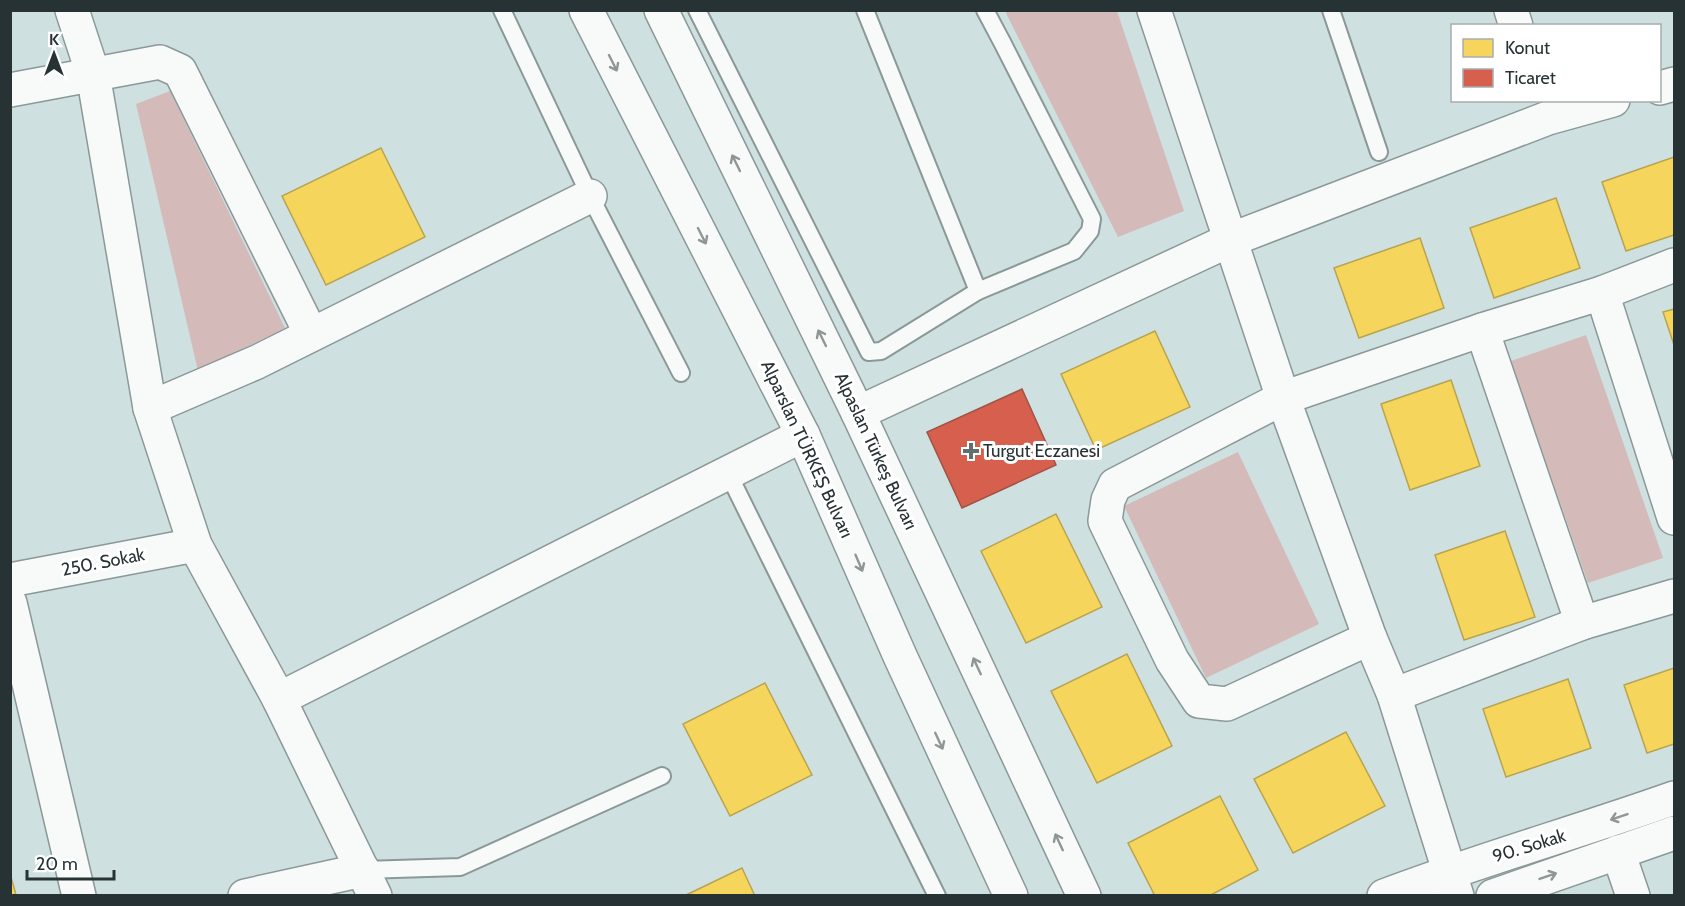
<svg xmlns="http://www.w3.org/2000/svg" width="1685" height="906" font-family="Cabin,sans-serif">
	<rect width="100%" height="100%" fill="#cfe0e0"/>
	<g fill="#d4bbba">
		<path d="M1005 11H1117L1184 211 1118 237Z"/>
		<path d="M170 91 285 328 198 371 136 104Z"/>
		<path d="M1586 335 1663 558 1588 583 1511 361Z"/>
		<path d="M1238 452 1319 624 1206 678 1124 506Z"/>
	</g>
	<g fill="#f6d55c" stroke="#b8a450" stroke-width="1.5">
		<path d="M381 148 425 237 326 285 282 196Z"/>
		<path d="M1674 157V235L1626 251 1602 182Z"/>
		<path d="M1556 198 1580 268 1494 298 1470 228Z"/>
		<path d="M1420 238 1444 308 1359 338 1334 268Z"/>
		<path d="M1674 309V345L1663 312Z"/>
		<path d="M1155 331 1190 407 1096 450 1061 374Z"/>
		<path d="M1451 380 1480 466 1410 490 1381 404Z"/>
		<path d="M1056 514 1102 607 1026 643 981 551Z"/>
		<path d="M1505 531 1535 617 1464 640 1435 555Z"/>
		<path d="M1127 654 1172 746 1097 783 1051 691Z"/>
		<path d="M1674 668V744L1647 753 1624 685Z"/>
		<path d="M1568 679 1591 748 1506 777 1483 709Z"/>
		<path d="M765 683 812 775 730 816 683 724Z"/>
		<path d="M1346 732 1385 806 1293 853 1254 779Z"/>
		<path d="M1220 796 1258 870 1209 896H1155L1128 843Z"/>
		<path d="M742 868 755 896H684Z"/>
		<path d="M10 873 16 895 14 896H10Z"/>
	</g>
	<path fill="#d6604d" stroke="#a15245" stroke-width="1.5" d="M1022 389 1056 465 962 508 927 432Z"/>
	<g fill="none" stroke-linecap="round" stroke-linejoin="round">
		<defs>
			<g id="service">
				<path d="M502 10 590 196 681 373"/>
				<path d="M697 10 869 352 881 351 978 291 1074 251 1090 231 1092 219 1002 42 985 10"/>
				<path d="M865 10 978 291"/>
				<path d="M1331 10 1379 152"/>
				<path d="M728 473 937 896"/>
				<path d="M363 870 460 867 662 776"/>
			</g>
			<g id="minor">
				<path d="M72 10 93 74 150 408 195 545 279 699 375 896"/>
				<path d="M1154 10 1283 398 1370 638 1394 695 1457 896"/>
				<path d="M1511 10 1516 26"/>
				<path d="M1660 88 1674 84"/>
				<path d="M10 90 160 62 180 71 311 334"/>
				<path d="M1602 293 1674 518"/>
				<path d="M1482 330 1582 623"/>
				<path d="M150 408 257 362 590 196"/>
				<path d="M858 413 1230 240 1548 118 1613 100"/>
				<path d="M10 580 195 545"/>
				<path d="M10 603 79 896"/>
				<path d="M1370 638 1227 704 1199 701 1172 660 1105 521 1108 500 1115 485 1283 398 1482 330 1602 293 1674 265"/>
				<path d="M1394 695 1582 623 1674 596"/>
				<path d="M279 699 803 435"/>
				<path d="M1618 852 1633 896"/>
				<path d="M245 896 363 870"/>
				<path d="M1384 896C1479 860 1578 832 1674 798"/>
				<path d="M1493 896 1674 833"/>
			</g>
			<g id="secondary">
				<path d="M586 10 803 435 900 656 1011 896"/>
				<path d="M661 10 858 413 1084 896"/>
			</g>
		</defs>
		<use href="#service" stroke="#8b9898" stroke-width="20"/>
		<use href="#minor" stroke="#8b9898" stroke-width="36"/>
		<use href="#secondary" stroke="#8b9898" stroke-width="36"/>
		<use href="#service" stroke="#f8fafa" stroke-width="16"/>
		<use href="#minor" stroke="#f8fafa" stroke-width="33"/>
		<use href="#secondary" stroke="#f8fafa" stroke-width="33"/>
	</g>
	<defs><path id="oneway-shaft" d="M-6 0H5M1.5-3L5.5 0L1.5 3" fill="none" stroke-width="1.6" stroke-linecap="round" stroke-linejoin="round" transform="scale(1.5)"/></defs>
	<g stroke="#8f9696">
		<use href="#oneway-shaft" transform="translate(613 63) rotate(63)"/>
		<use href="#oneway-shaft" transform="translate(736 163) rotate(-116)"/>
		<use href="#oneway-shaft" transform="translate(702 236) rotate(63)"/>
		<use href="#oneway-shaft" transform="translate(822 338) rotate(-116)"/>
		<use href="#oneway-shaft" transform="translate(859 563) rotate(67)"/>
		<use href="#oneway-shaft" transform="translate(977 666) rotate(-115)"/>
		<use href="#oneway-shaft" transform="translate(939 741) rotate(65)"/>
		<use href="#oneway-shaft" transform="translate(1619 817) rotate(161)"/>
		<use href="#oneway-shaft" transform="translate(1059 842) rotate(-115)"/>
		<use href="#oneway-shaft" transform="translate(1548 876) rotate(-19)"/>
	</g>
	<path fill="#616f70" stroke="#fff" stroke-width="2" d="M968 442h6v6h6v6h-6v6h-6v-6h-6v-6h6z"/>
	<g text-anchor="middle" stroke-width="6" stroke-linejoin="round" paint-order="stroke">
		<g font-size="18" fill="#263233" stroke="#fff">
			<text transform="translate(807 449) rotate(65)" y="6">Alparslan TÜRKEŞ Bulvarı</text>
			<text transform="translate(876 451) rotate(65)" y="6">Alpaslan Türkeş Bulvarı</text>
			<text transform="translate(103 562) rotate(-11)" y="6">250. Sokak</text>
			<text transform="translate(1529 846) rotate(-17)" y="6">90. Sokak</text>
		</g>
		<g font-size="18" fill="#263233" stroke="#fff" text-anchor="start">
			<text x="983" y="457">Turgut Eczanesi</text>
		</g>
	</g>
	<rect width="1685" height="906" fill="none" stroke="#263233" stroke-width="24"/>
	<rect x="1451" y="24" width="210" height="78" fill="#ffffff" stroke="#a8adad" stroke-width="1.5"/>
	<rect x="1463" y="39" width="30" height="18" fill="#f6d55c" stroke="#a8adad" stroke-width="1.5"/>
	<text x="1505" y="54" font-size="18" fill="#263233">Konut</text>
	<rect x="1463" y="69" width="30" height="18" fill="#d6604d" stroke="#a8adad" stroke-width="1.5"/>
	<text x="1505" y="84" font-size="18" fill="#263233">Ticaret</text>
	<g transform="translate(54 54)" stroke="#ffffff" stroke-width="4.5" paint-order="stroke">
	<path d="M0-4.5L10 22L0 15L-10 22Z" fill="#263233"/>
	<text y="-9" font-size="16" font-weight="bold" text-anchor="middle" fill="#263233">K</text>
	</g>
	<path d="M27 870v9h87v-9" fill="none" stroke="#263233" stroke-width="3"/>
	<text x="36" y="870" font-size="18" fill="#263233" stroke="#ffffff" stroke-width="4.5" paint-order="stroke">20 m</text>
</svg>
